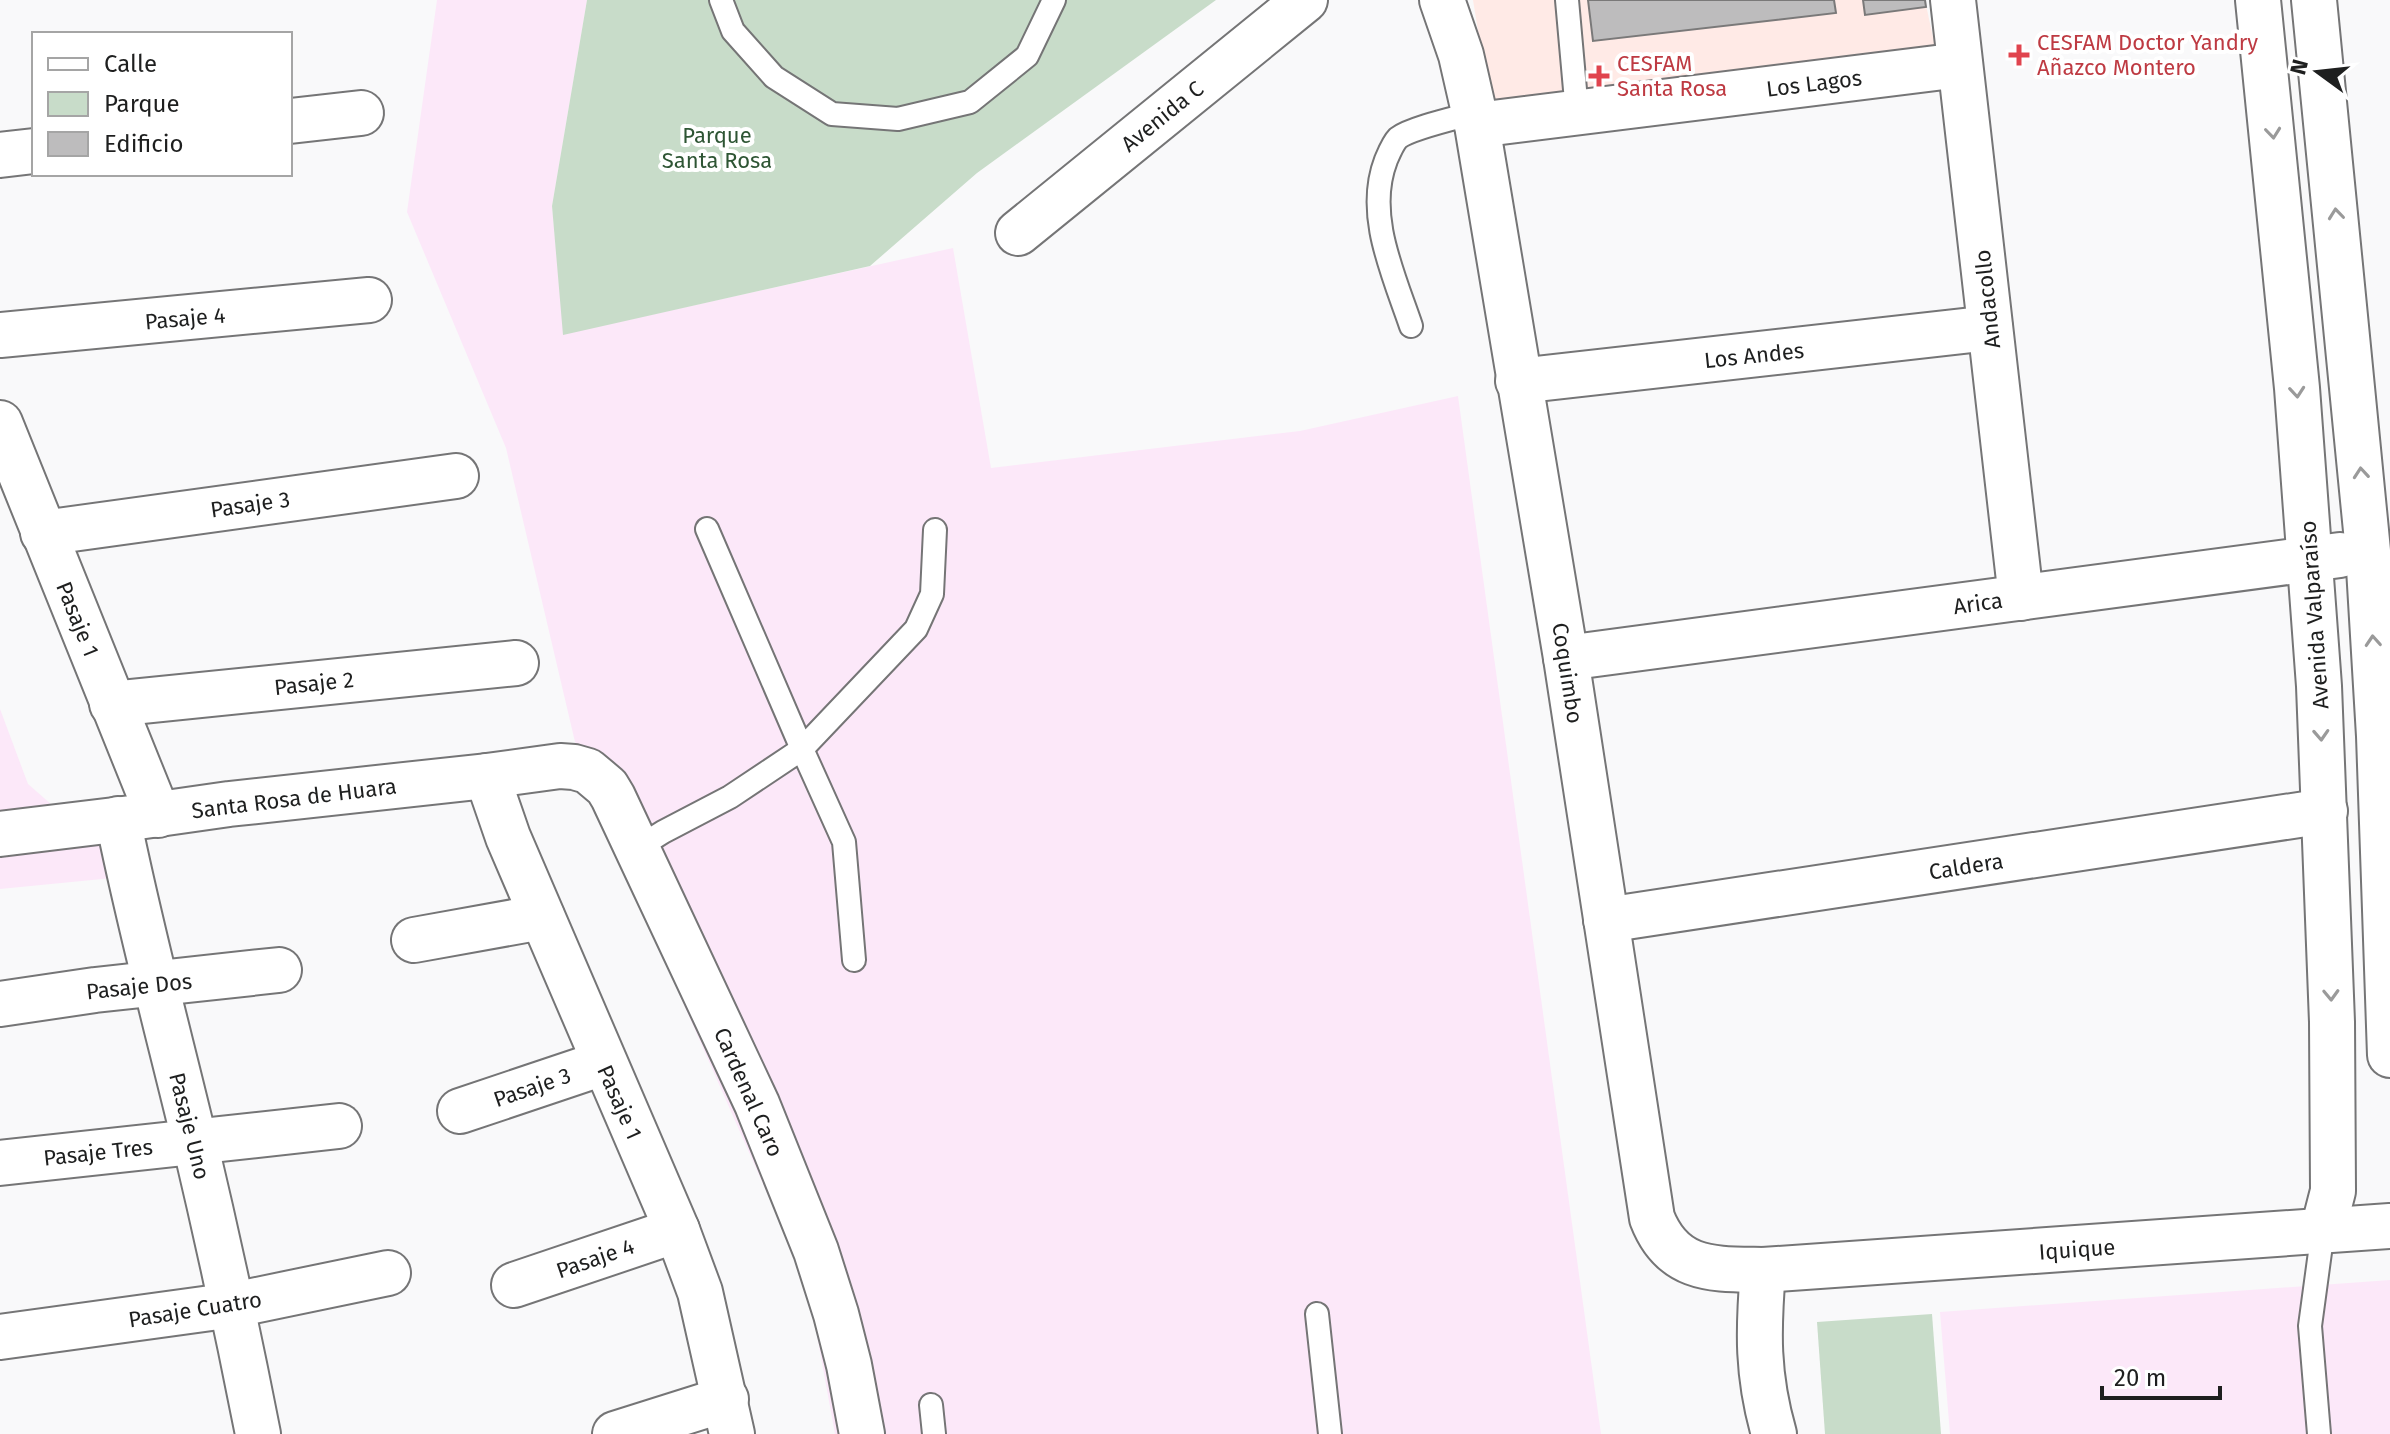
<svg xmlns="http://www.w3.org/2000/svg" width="2390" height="1434" font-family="'Fira Sans',sans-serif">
	<rect width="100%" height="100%" fill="#f9f9fa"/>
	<g fill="#fce8f9">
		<path d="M437 0H587L552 206 564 334 953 248 991 468 1300 431 1458 396 1601 1434H835L808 1286 583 776 506 448 407 212Z"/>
		<path d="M0 709 28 784 133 876 0 889Z"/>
		<path d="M2390 1280V1434H1950L1940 1312Z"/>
	</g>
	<path fill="#ffeae6" d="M1473 0H1925L1935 47 1490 104Z"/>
	<g fill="#c8dcc9">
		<path d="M587 0H1216L977 173 870 266 563 335 552 206Z"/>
		<path d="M1932 1314 1941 1434H1825L1817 1322Z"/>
	</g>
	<g fill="#bdbcbd" stroke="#7a7979" stroke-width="2">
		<path d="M1588 0H1834L1836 13 1593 41Z"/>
		<path d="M1863 0H1925L1926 7 1865 15Z"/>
	</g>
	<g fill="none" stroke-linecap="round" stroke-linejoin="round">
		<defs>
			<g id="service">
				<path d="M721 0 733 31 774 77 832 114 898 119 970 102 1027 56 1054 0"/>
				<path d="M1567 0 1577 112"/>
				<path d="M1411 326C1393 273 1365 214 1386 160 1389 153 1393 143 1398 138 1411 128 1456 118 1474 113"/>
				<path d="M707 529 802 749 916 629 932 594 935 530"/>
				<path d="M636 849 663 832 730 797 802 749 844 842 854 960"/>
				<path d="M1317 1314 1330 1434"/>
				<path d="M931 1405 934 1434"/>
				<path d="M2319 1434 2310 1326 2323 1230"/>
			</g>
			<g id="minor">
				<path d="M1442 0 1461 55 1477 125 1566 658 1652 1218C1673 1272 1713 1269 1763 1270L2390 1226"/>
				<path d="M1953 0 2021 598"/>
				<path d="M2258 0 2297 388 2319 686 2332 1022 2333 1191 2323 1230"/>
				<path d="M2314 0 2368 551 2379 736 2390 1055"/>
				<path d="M290 121 361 113"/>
				<path d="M1477 125 1960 65"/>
				<path d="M0 155 34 151"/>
				<path d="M1018 233 1305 0"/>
				<path d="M0 335 369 300"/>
				<path d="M1518 381 1990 328"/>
				<path d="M0 423 158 815"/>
				<path d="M43 533 456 476"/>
				<path d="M1566 658 2340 555"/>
				<path d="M112 704 516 663"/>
				<path d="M487 776 508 837 677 1230 700 1292 732 1434"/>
				<path d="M118 819C140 928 169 1035 195 1143 218 1240 239 1337 258 1434"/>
				<path d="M0 834 131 818 229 804 487 776 560 766 574 767 588 771 607 787 613 797 757 1104 816 1251 836 1314 849 1365 862 1434"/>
				<path d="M1606 920 2325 811"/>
				<path d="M414 940 542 917"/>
				<path d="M0 1004 95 990 279 970"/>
				<path d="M460 1111 603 1063"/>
				<path d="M0 1163 339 1126"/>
				<path d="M1763 1270C1758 1331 1757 1375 1774 1434"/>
				<path d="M514 1285 677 1230"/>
				<path d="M0 1337 233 1305 388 1273"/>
				<path d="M615 1434 726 1399"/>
			</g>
		</defs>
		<use href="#service" stroke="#757576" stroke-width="26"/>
		<use href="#minor" stroke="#757576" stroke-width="48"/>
		<use href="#service" stroke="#fff" stroke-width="22"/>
		<use href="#minor" stroke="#fff" stroke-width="44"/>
	</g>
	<defs><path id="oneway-chevron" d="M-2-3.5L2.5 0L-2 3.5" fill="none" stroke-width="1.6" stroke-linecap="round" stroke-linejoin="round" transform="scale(2)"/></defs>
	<g stroke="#9a9a9a">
		<use href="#oneway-chevron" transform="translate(2273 133) rotate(84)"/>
		<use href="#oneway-chevron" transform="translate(2336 214) rotate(-96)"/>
		<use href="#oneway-chevron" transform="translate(2297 392) rotate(85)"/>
		<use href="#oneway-chevron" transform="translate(2361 473) rotate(-95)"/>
		<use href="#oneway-chevron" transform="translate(2373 641) rotate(-94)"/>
		<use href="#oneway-chevron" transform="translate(2321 735) rotate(87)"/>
		<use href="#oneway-chevron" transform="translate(2331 995) rotate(88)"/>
	</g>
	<g fill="#e0444e" stroke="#fff" stroke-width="3">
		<path d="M2015 43h8v8h8v8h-8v8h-8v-8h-8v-8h8z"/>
		<path d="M1595 64h8v8h8v8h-8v8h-8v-8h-8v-8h8z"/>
	</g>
	<g text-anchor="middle" stroke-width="8" stroke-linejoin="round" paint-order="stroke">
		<g font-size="22" fill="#be3a42" stroke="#fff" text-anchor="start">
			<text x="2037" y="50">CESFAM Doctor Yandry<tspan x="2037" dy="25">Añazco Montero</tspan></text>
			<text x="1617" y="71">CESFAM<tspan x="1617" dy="25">Santa Rosa</tspan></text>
		</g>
		<g font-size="22" fill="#1e1f1f" stroke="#fff">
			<text transform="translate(1814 83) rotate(-7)" y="8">Los Lagos</text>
			<text transform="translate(1162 116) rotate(-39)" y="8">Avenida C</text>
			<text transform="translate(1987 299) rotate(-96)" y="8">Andacollo</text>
			<text transform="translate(185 318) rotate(-5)" y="8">Pasaje 4</text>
			<text transform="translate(1754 355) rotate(-6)" y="8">Los Andes</text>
			<text transform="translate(250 504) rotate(-8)" y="8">Pasaje 3</text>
			<text transform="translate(1978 603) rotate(-8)" y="8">Arica</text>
			<text transform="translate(2314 615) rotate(-94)" y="8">Avenida Valparaíso</text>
			<text transform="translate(78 619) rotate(68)" y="8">Pasaje 1</text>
			<text transform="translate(1568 673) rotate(81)" y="8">Coquimbo</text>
			<text transform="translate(314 683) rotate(-6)" y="8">Pasaje 2</text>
			<text transform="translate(294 798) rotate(-7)" y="8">Santa Rosa de Huara</text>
			<text transform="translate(1966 866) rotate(-9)" y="8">Caldera</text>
			<text transform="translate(139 986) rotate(-6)" y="8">Pasaje Dos</text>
			<text transform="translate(532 1087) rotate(-19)" y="8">Pasaje 3</text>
			<text transform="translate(749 1092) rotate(66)" y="8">Cardenal Caro</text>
			<text transform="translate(620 1102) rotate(66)" y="8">Pasaje 1</text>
			<text transform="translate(190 1126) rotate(76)" y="8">Pasaje Uno</text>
			<text transform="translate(98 1152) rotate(-6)" y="8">Pasaje Tres</text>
			<text transform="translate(2077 1249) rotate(-4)" y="8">Iquique</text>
			<text transform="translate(595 1258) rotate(-19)" y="8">Pasaje 4</text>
			<text transform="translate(195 1309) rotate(-9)" y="8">Pasaje Cuatro</text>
		</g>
		<g font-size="22" fill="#2e5534" stroke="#fff">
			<text x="717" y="143">Parque<tspan x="717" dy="25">Santa Rosa</tspan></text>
		</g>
	</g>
	<rect x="32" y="32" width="260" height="144" fill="#ffffff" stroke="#a5a5a5" stroke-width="2"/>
	<rect x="48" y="58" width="40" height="12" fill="#ffffff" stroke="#a5a5a5" stroke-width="2"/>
	<text x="104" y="72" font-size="24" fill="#1e1f1f">Calle</text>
	<rect x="48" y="92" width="40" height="24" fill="#c8dcc9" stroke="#a5a5a5" stroke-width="2"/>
	<text x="104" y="112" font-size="24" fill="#1e1f1f">Parque</text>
	<rect x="48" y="132" width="40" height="24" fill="#bdbcbd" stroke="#a5a5a5" stroke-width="2"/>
	<text x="104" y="152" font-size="24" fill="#1e1f1f">Edificio</text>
	<g transform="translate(2318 72) rotate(285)" stroke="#ffffff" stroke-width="6" paint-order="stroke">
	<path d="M0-6L14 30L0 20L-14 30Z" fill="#1e1f1f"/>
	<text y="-12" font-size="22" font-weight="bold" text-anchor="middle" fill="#1e1f1f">N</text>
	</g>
	<path d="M2102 1386v12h118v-12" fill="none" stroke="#1e1f1f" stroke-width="4"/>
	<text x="2114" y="1386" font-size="24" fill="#1e1f1f" stroke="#ffffff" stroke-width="6" paint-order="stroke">20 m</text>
</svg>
